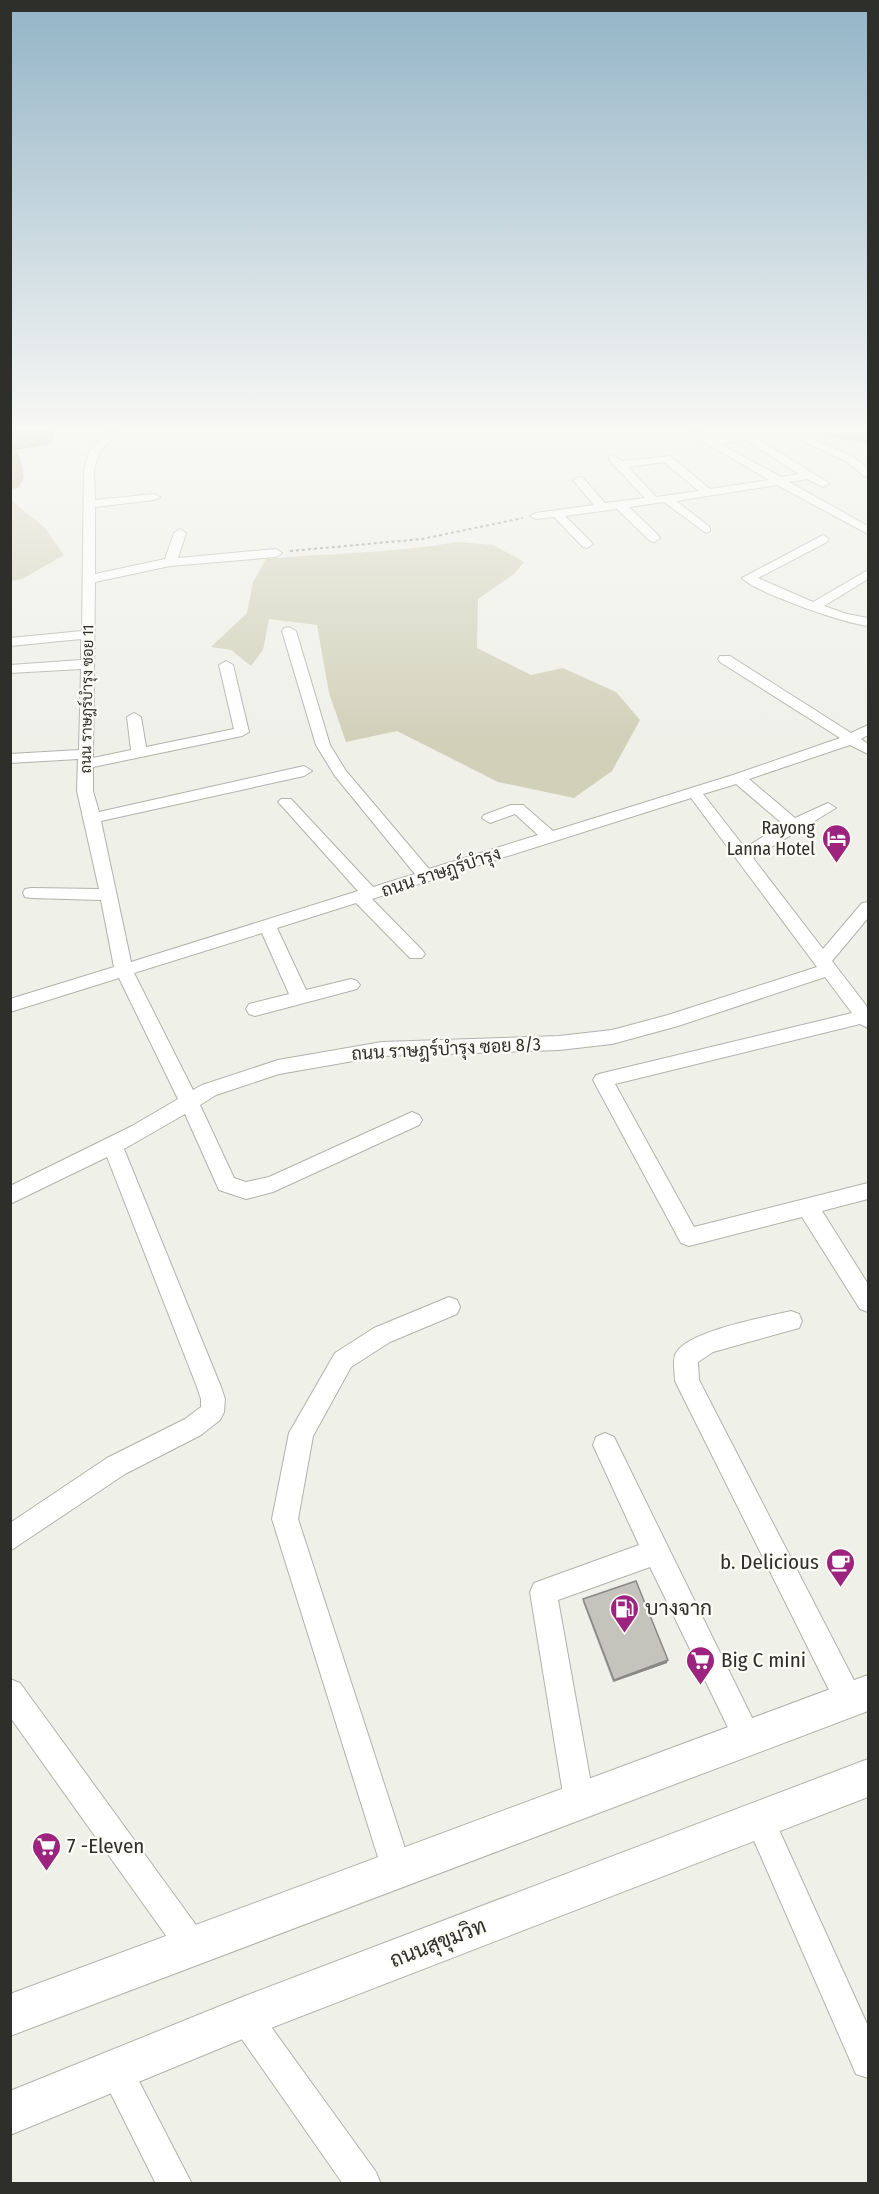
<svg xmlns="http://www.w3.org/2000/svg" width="879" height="2194" font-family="'Fira Sans Condensed',Sarabun,sans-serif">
	<rect width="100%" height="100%" fill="#eff0e8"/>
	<g fill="#d1d1ba">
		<path d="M10 497 12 501 45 528 64 555 22 579 11 581Z"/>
		<path d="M457 542 493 545 524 562 514 574 478 599 477 648 531 675 563 668 616 692 640 720 612 771 574 798 498 782 397 731 346 742 329 693 317 625 269 619 263 650 251 666 231 650 211 647 247 613 253 582 266 559C330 553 394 553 457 542Z"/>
	</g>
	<path fill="#b5b592" stroke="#8c8c73" stroke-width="1.5" d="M11 432H54L50 443 11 450Z"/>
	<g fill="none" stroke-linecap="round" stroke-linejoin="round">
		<g fill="#b5b592" fill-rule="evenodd">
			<path d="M819 432H868V443L822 436Z"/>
			<path d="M10 450 17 452 20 456 24 478 18 488 10 489Z"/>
		</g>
		<defs>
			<g id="minor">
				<path d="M108 432H119L99 453 94 470 95 500 154 494 160 497 154 500 95 507V574L165 559 174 533 180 529 186 533 178 558 276 549 282 553 276 557 170 566 95 582 93 758 131 750 127 717 134 713 141 717 146 747 234 729 219 665 226 661 233 665 249 732 242 736 93 767V791L99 812 304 766 312 771 304 776 101 821 131 962 358 891 281 805 278 802 281 799H291L373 887 415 874 335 776 316 745 282 631 284 628 289 627 296 631 330 745 346 771 429 869 538 835 515 814 490 823 482 818 484 815 511 805H523L553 831 733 775 840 738 720 662 718 659 720 656H730L851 733 868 725V735L861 739 868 744V754L850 745 749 779 795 818 828 803 836 808 753 858 823 949 862 903 868 902V918L832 961 868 1008V1028L860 1024 615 1084 694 1227 868 1183V1199L822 1211 868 1284V1312L860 1309 802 1217 689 1246 681 1243 593 1080 596 1075 603 1073 852 1013 825 977 678 1026 612 1044 559 1050 382 1056 279 1074 216 1095 200 1105 234 1178 246 1182 269 1177 412 1112 419 1115 422 1120 419 1125 273 1192 246 1199 219 1190 185 1114 124 1149 221 1387 225 1399 224 1412 220 1420 201 1435 125 1474 10 1551V1523L107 1458 185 1419 201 1407V1399L197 1387 107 1157 10 1204V1186L132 1126 178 1099 119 978 10 1012V999L114 967 101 900 31 898 25 897 23 893 25 889 31 888 99 889 77 791 78 759 10 763V754L79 750 81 669 10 673V665L81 660V639L10 646V638L82 631 84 470 89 452ZM736 784 783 824 745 848 703 794ZM691 798 817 967 668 1015 612 1030 559 1036 382 1042 278 1060 202 1085 193 1090 134 973 262 933 289 994 249 1004 246 1009 249 1014 255 1016 357 989 360 985 357 981 351 979 306 990 277 928 356 903 410 958H422L425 954 422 950 372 899Z"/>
				<path d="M687 432H700L713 439 750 434 827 482 829 484 823 487 807 479 789 482 868 526V534L777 485 676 501 710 527V531L706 533 664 502 629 507 658 535 660 538 654 542 650 541 617 509 565 516 593 544 587 548 583 547 554 517 536 519 530 516 536 513 594 505 573 480 579 477 583 478 605 503 645 498 609 460V456L613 455 622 461 670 456 710 489 769 480ZM744 439 799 474 781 477 721 444ZM664 462 699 491 656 497 628 467Z"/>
				<path d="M804 435 854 457 868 469V477L864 476 846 461 800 440V436Z"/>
				<path d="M823 535 829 539 827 542 758 578 813 602 868 570V579L824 606 847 614 868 618V626C846 624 756 593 742 578Z"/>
				<path d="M449 1297 457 1300 460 1307 457 1314 390 1342 351 1367 313 1436 298 1519 412 1870 408 1881 397 1885 386 1881 382 1870 272 1519 289 1433 335 1353 374 1328Z"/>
				<path d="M791 1311 799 1314 802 1321 799 1328 713 1352 698 1362 699 1380 859 1690 863 1700 859 1710 849 1714 839 1710 675 1381C675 1372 672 1360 676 1353 688 1331 766 1317 791 1311Z"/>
				<path d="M605 1433 614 1437 762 1738 758 1748 748 1752 738 1748 650 1567 558 1600 594 1800 589 1810 579 1815 569 1810 564 1800 530 1592 534 1583 639 1545 593 1445 596 1437Z"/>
				<path d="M10 1679 20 1683 204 1936 209 1947 204 1958 193 1963 182 1958 10 1717Z"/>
				<path d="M760 1805 770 1810 868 2026V2078L856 2074 745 1820 750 1810Z"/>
				<path d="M245 2001 256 2006 376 2172 381 2184H343L234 2028 229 2017 234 2006Z"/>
				<path d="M115 2054 127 2058 192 2184H156L99 2070 103 2058Z"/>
			</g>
			<g id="major">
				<path d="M868 1675V1711L10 2036V1994Z"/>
				<path d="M868 1759V1797L245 2038 10 2135V2091L245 1996Z"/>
			</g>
		</defs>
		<use href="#minor" stroke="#b2b2ab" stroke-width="2"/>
		<use href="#major" stroke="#b2b2ab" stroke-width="2"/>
		<path stroke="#898984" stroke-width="2" stroke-dasharray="3 3" stroke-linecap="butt" d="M290 551 422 539 523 518"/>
		<use href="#minor" fill="#fff" fill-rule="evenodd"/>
		<use href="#major" fill="#fff" fill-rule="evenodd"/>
	</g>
	<path fill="#a9a9a3" d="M583 1599 667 1663 613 1682 583 1602Z"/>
	<path fill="#898984" d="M668 1660 667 1663 613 1682 614 1680Z"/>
	<path fill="#c4c4bd" stroke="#898984" stroke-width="1.5" d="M636 1581 668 1660 614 1680 583 1599Z"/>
	<linearGradient id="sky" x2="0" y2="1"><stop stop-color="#93b4c6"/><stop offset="0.58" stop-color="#f8f8f5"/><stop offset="1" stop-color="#f8f8f5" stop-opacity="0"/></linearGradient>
	<rect width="879" height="739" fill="url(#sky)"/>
	<defs>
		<symbol id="hotel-pin" viewBox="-11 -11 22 30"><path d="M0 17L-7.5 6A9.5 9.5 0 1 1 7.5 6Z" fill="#9c247e" stroke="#fdfdf5"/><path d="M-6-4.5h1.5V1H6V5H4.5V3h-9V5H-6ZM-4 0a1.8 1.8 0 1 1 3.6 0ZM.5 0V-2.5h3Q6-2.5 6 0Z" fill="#fff"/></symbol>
		<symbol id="cafe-pin" viewBox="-11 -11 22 30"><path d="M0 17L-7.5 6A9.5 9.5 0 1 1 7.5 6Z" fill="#9c247e" stroke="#fdfdf5"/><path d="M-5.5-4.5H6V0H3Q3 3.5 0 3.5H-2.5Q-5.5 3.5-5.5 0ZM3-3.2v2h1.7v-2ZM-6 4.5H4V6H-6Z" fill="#fff"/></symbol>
		<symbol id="fuel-pin" viewBox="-11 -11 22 30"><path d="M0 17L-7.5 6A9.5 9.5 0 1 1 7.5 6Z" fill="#9c247e" stroke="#fdfdf5"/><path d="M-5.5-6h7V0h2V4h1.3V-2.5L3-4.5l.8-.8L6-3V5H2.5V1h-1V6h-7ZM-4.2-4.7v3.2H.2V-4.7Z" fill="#fff"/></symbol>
		<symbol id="supermarket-pin" viewBox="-11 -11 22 30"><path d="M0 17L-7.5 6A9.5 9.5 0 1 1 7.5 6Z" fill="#9c247e" stroke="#fdfdf5"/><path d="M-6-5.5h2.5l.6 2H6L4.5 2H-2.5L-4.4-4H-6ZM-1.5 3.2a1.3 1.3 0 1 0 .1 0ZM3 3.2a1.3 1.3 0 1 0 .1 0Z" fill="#fff"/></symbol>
	</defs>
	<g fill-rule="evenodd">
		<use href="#hotel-pin" x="820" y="822" width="33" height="45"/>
		<use href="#cafe-pin" x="824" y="1546" width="33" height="45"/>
		<use href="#fuel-pin" x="608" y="1592" width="33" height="45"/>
		<use href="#supermarket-pin" x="684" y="1644" width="33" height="45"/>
		<use href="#supermarket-pin" x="30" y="1830" width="33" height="45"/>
	</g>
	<g text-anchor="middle" stroke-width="4.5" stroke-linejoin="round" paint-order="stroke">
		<g font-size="15" fill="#2e2e2b" stroke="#fdfdf5">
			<text transform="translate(87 699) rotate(-89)" y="5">ถนน ราษฎร์บำรุง ซอย 11</text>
		</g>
		<g font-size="18" fill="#2e2e2b" stroke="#fdfdf5" text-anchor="end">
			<text x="815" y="834">Rayong<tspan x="815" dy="21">Lanna Hotel</tspan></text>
		</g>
		<g font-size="18" fill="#2e2e2b" stroke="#fdfdf5">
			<text transform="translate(441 872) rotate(-18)" y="6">ถนน ราษฎร์บำรุง</text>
			<text transform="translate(446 1049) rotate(-3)" y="6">ถนน ราษฎร์บำรุง ซอย 8/3</text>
		</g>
		<g font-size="21" fill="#2e2e2b" stroke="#fdfdf5" text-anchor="start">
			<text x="819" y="1569" text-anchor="end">b. Delicious</text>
			<text x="645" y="1615">บางจาก</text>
			<text x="721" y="1667">Big C mini</text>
			<text x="67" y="1853">7 -Eleven</text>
		</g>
		<g font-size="21" fill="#2e2e2b" stroke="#fdfdf5">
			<text transform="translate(438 1943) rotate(-21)" y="7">ถนนสุขุมวิท</text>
		</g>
	</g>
	<rect width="879" height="2194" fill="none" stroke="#2e2e2b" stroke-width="24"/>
</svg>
